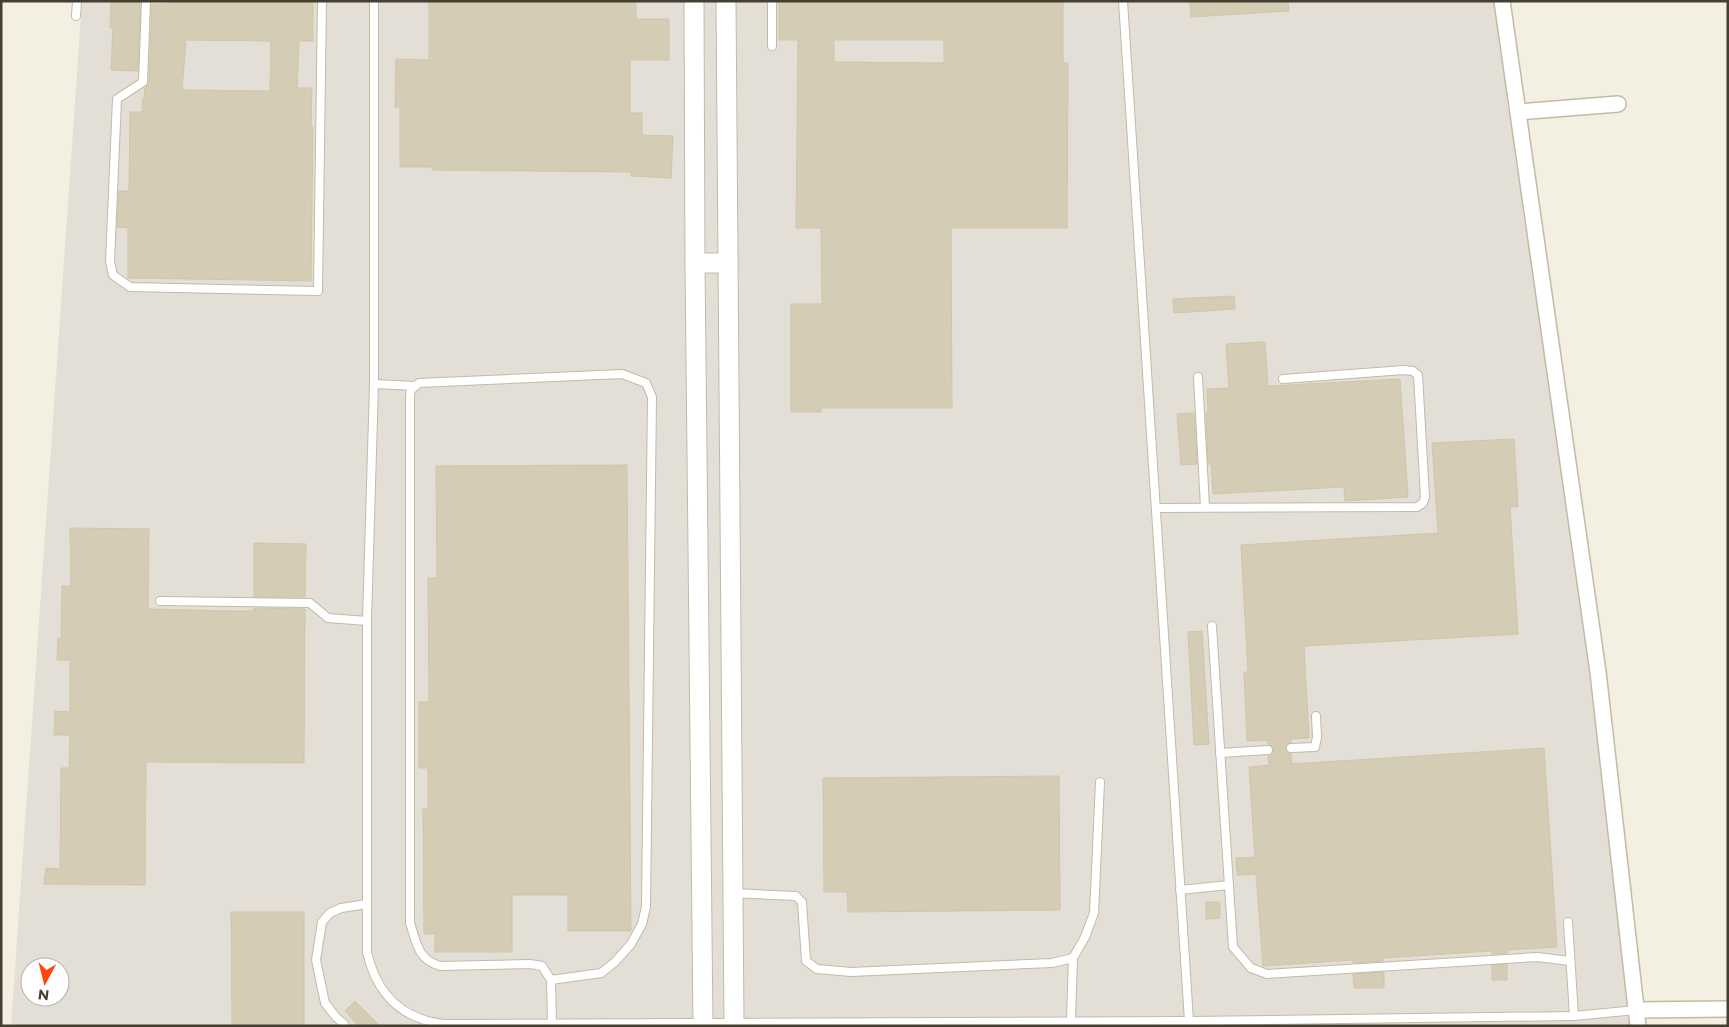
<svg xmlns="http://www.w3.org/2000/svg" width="1729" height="1027" font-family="Montserrat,sans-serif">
	<rect width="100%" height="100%" fill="#f3efe1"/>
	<path fill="#e4dfd6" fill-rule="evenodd" d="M82 1H1503L1638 1026H11ZM30 967H60V997H30Z"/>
	<g fill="#d4ccb5" stroke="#d1c5a7" fill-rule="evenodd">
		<path d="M111 1H138L137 3H140L138 71 111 70 113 28H110Z"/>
		<path d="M168 1H313V41H299L297 88H312L311 127H313L311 281 128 278V228L117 227 119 191H129L130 112H142L143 98H144L145 88 149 83 152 4H168ZM186 40 271 41 270 91 182 90Z"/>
		<path d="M429 1H636V19H669V60H630V113H642V135L673 136 671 178 631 176V172L432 170V167H400V107H395L396 59 429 60Z"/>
		<path d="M779 1H1063V63H1068L1067 228H951L952 408H821V412H791V304H822L821 228H796L798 40H779ZM834 40H944V63L834 62Z"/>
		<path d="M1190 1H1288L1289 11 1191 17Z"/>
		<path d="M1234 296 1235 309 1174 313 1173 299Z"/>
		<path d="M1265 342 1268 386 1400 379 1408 497 1345 501 1344 487 1213 494 1211 464H1208L1206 412H1208L1207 389 1229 388 1226 344Z"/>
		<path d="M1194 413 1197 464 1181 465 1177 414Z"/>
		<path d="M1514 439 1518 507H1510L1518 634 1304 646 1309 738 1290 739 1291 742 1286 745 1285 749 1288 753 1291 754 1292 764 1544 748 1557 947 1507 950V953L1492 954V951L1383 958V961L1353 963V960L1263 966 1256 874 1237 875 1236 858 1255 857 1249 767 1269 765 1268 756 1271 754 1274 750 1272 747 1268 744V740L1247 741 1244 672H1248L1241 545 1438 533 1432 443Z"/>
		<path d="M627 465 631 931H568V895H512V952H435V934H424L423 809H428V768H419V702H429L428 578H437L436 466Z"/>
		<path d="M70 528 149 529 148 609 228 611H253L254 608 305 609 304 763 146 762 145 885 44 884 46 868 60 869 61 768H69L70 735H54L55 711 70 712V660H57L58 638 61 639 62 586H71Z"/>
		<path d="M254 543 306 544 305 597H254Z"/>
		<path d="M1202 631 1209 744 1194 745 1188 632Z"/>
		<path d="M1059 776 1060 910 848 912 847 892H824L823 778Z"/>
		<path d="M1206 902H1220V918L1206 919Z"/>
		<path d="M231 912H304V1026H232Z"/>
		<path d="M1507 964V980H1492V965Z"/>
		<path d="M1384 972V988H1354L1353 974Z"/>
		<path d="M355 1001 380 1026H359L345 1011Z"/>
	</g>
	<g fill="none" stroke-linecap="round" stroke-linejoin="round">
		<defs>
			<g id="service">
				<path d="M146 1 143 82 117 99 110 261 113 275 130 287 318 291 322 1"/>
				<path d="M374 1V384L367 621V952C374 983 391 1009 422 1019 429 1022 437 1023 445 1024L1189 1021 1574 1016 1636 1010"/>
				<path d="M772 1V46"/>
				<path d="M1123 1 1189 1021"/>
				<path d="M76 16 77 1"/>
				<path d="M1198 377 1205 507"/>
				<path d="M374 384 415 386"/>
				<path d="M1156 508 1417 507 1423 503 1425 497 1418 375 1413 371 1404 370 1283 379"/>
				<path d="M160 601 310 603 328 618 367 621"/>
				<path d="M1212 626 1233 947 1251 968 1267 974 1537 957 1570 961"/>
				<path d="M1291 748 1315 747 1317 737 1316 716"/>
				<path d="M1220 753 1268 750"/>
				<path d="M1180 890 1229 885"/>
				<path d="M733 893 796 896 802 902 806 961 817 969 851 972 1052 963 1073 958 1085 937 1094 913 1100 782"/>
				<path d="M1568 922 1574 1016"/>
				<path d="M551 980 601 973 615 962 631 944 642 924 646 907 652 397 646 383 622 374 419 383 411 390 410 396V923C417 943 417 959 440 966L530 964 542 966 551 980 552 1023"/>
				<path d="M1071 1021 1073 958"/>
				<path d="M344 1024 336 1017 325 1003 316 960 322 922 330 913 341 908 367 904"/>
			</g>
			<g id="minor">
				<path d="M1502 1 1598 672 1638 1026"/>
				<path d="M1518 112 1618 104"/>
				<path d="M1636 1010 1728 1009"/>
			</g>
			<g id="tertiary">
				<path d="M694 1 695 263 703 1026"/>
				<path d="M726 1 734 1026"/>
				<path d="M695 263H728"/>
			</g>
		</defs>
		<use href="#service" stroke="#c1bba5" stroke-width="10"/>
		<use href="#minor" stroke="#c1bba5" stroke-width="18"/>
		<use href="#tertiary" stroke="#c1bba5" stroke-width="21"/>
		<use href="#service" stroke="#fff" stroke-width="8"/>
		<use href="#minor" stroke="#fff" stroke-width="15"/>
		<use href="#tertiary" stroke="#fff" stroke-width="19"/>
	</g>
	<rect width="1729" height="1027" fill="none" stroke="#443f31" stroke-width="5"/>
	<g transform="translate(45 982) rotate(187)"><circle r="24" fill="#ffffff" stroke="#b4b2ad"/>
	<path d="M0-4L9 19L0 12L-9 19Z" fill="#ff470b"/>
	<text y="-8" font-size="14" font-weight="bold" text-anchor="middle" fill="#443f31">N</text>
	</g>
</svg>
